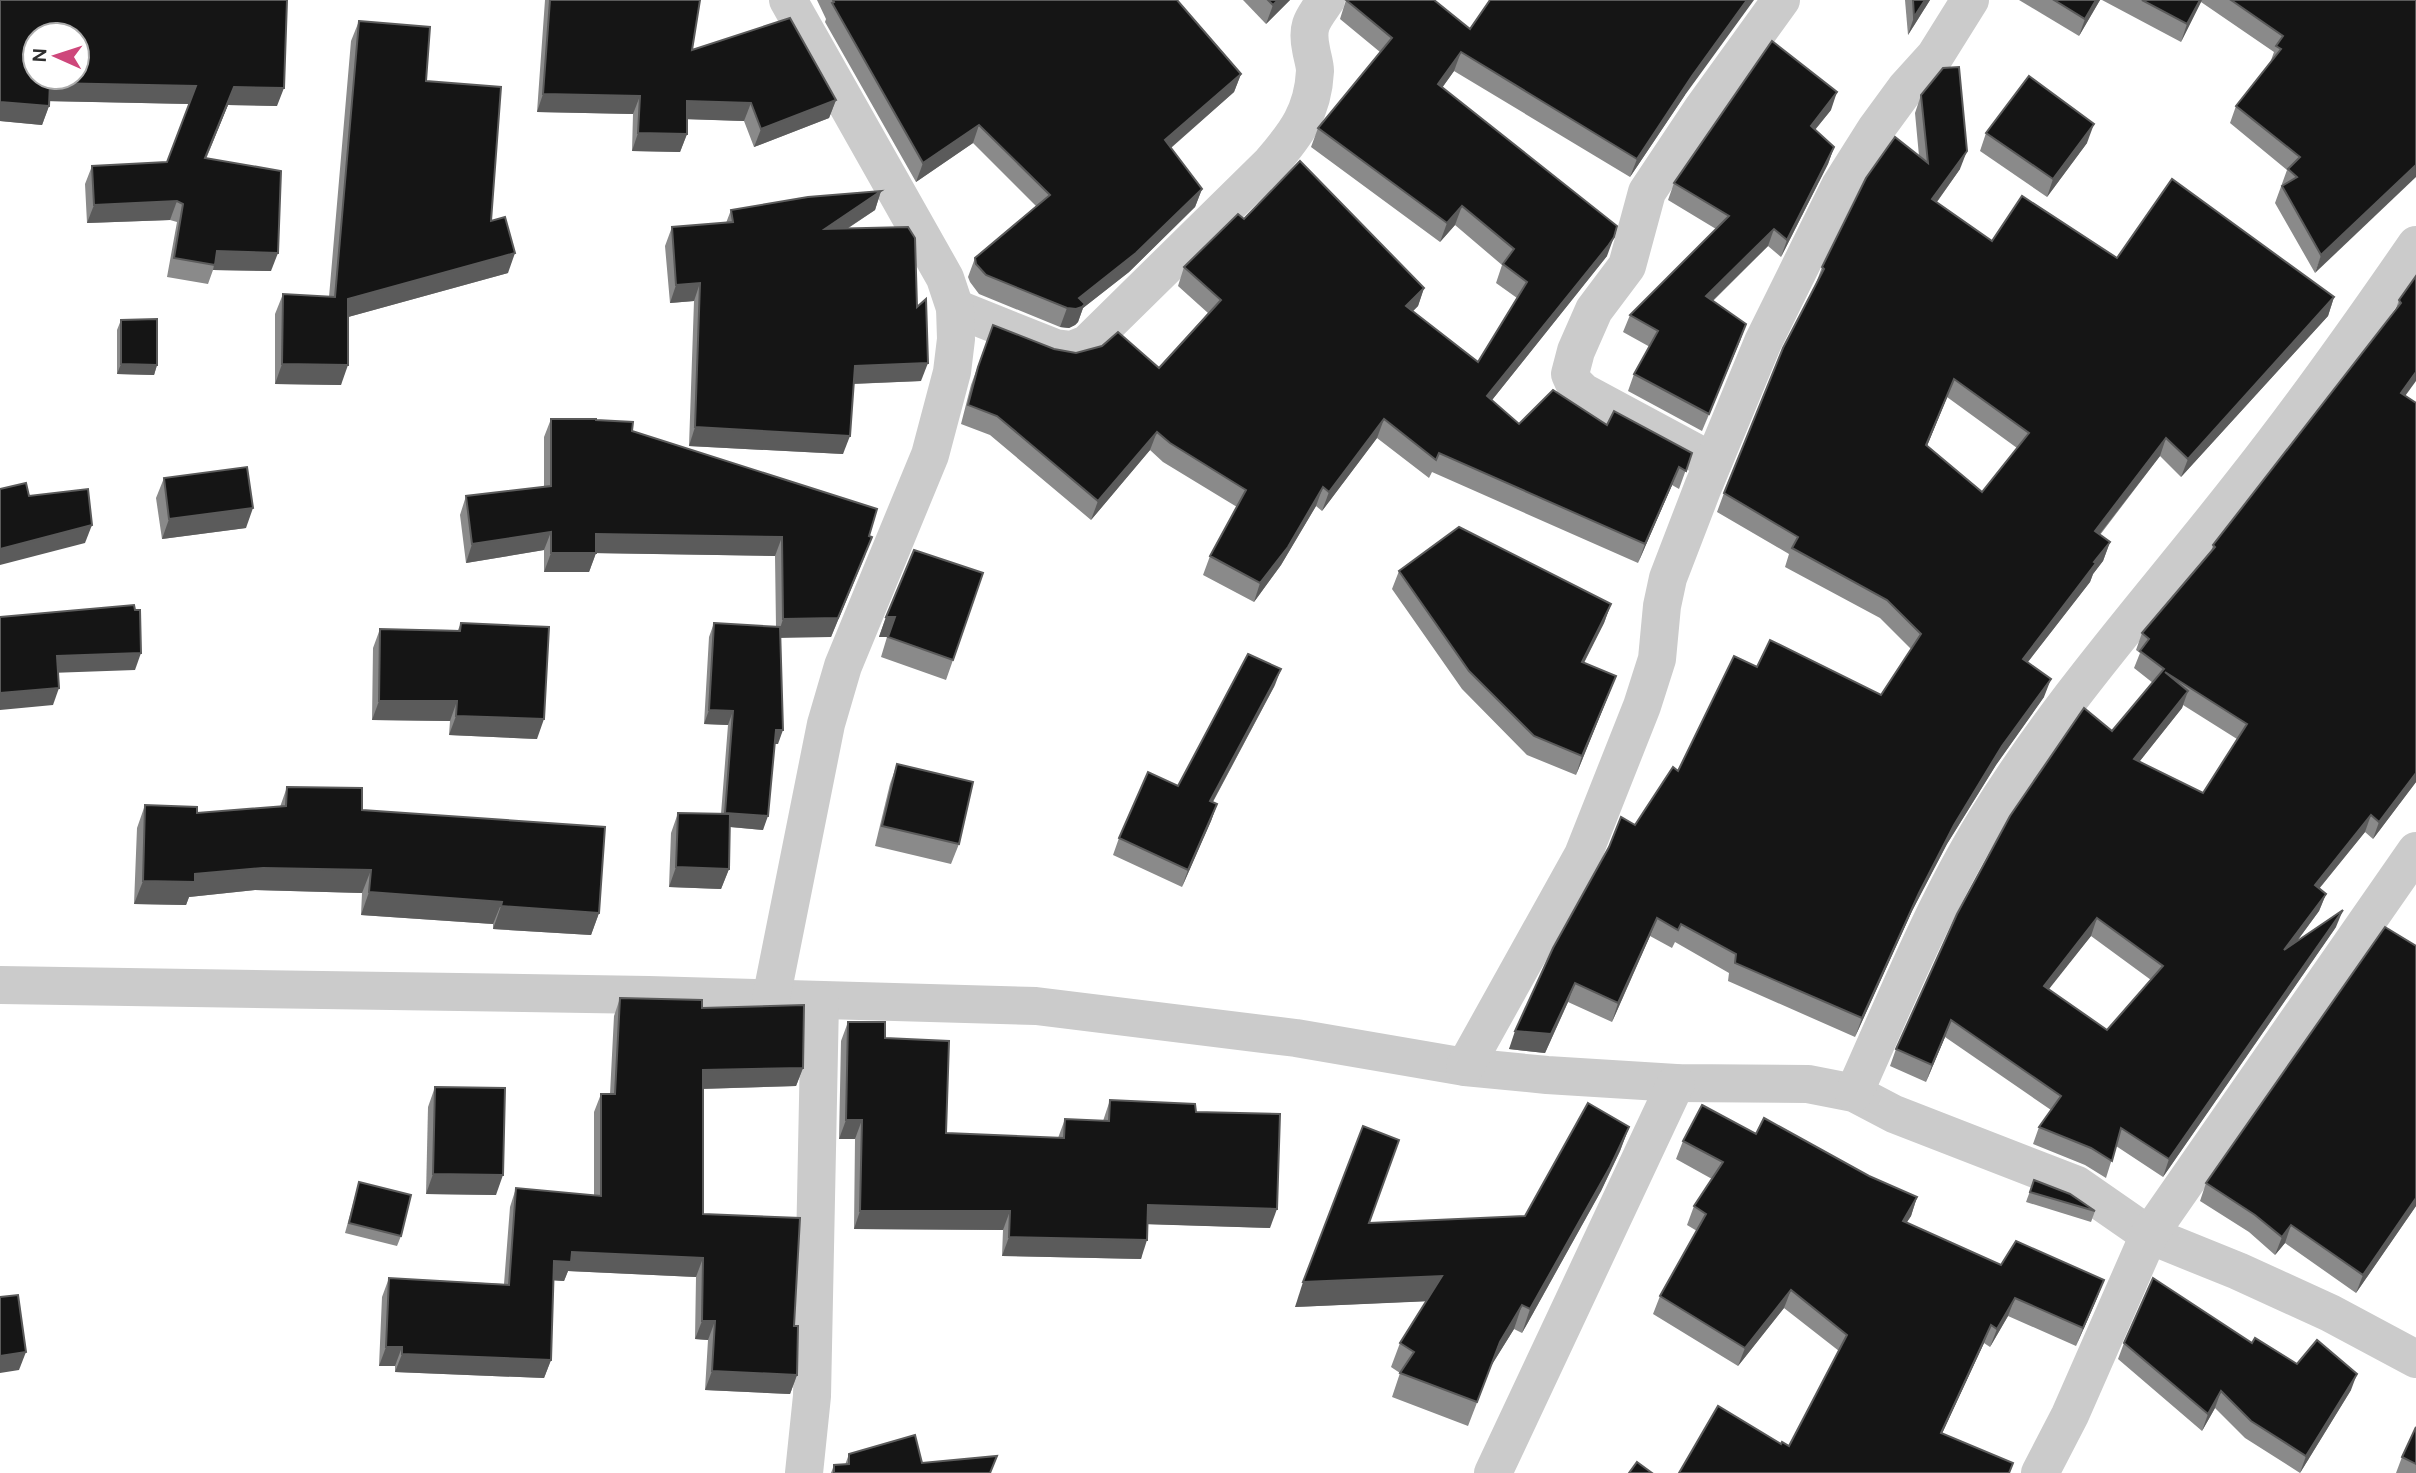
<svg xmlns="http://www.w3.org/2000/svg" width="2416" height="1473" font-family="'DM Sans',sans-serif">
	<rect width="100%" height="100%" fill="#fff"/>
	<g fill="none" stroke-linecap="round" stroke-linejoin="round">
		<g stroke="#cbcbcb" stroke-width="38">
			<path d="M955 308 1055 348 1072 350 1087 344 1271 163C1296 134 1313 112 1315 71 1315 64 1312 56 1311 49 1306 25 1313 19 1326 0"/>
			<path d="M1713 462 1583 392 1574 383 1570 374 1576 351 1594 310 1627 266 1647 192 1703 108 1781 0"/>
			<path d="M0 985 649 995 1036 1006 1296 1038 1465 1067 1547 1075 1676 1083 1808 1084 1854 1093 1894 1114 2077 1185 2149 1235 2238 1271 2330 1313 2416 1359"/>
			<path d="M771 999 826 724 843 666 930 455 952 372 956 339 955 308 945 278 788 0"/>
			<path d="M1465 1067 1583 855 1642 706 1657 659 1662 606 1668 578 1703 487 1763 342 1840 186 1876 129 1906 88 1935 56 1970 0"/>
			<path d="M1854 1093C1895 1002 1933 907 1985 822 2060 699 2157 593 2245 480 2305 404 2361 325 2416 245"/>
			<path d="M804 1473 812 1396 820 1001"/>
			<path d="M1493 1473 1676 1083"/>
			<path d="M2040 1473 2070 1415 2149 1235 2416 851"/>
		</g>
	</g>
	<g fill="#8a8a8a" fill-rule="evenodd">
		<path d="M0 0 277 106 228 105 206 158 271 271 213 270 208 284 167 277 177 222 170 220 87 223 85 184 92 166 167 162 189 104 49 101V106L42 125 0 121Z"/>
		<path d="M545 0H700L692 50 836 100 829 118 754 147 744 121 687 119V134L680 152 632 151 633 114 537 112Z"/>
		<path d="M817 0H1177L1241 74 1234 92 1171 148 1202 189 1195 207 1129 272 1083 308 1078 322 1075 325 1069 328 1060 327 979 294 970 282 968 277 975 258 1036 206 973 143 916 182 825 22 826 19Z"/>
		<path d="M1243 0H1290L1266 24Z"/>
		<path d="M1346 0 1470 29 1685 95 1630 177 1454 71 1442 88 1607 256 1492 400 1519 424 1607 425 1692 453 1679 489 1672 485 1638 563 1432 472 1429 478 1377 438 1322 511 1316 506 1281 565 1254 602 1203 575 1210 556 1237 507 1163 462 1150 450 1091 520 990 435 961 424 971 385 993 325 1054 349 1159 368 1208 313 1178 286 1184 267 1244 219 1424 288 1418 306 1413 311 1478 362 1517 298 1496 283 1502 265 1455 225 1440 242 1311 147 1318 128 1380 52 1340 19Z"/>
		<path d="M1905 0H1930L1908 35Z"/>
		<path d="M2019 0H2100L2079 36Z"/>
		<path d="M2102 0H2416L2315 273 2275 203 2287 170 2230 123 2236 106 2270 63 2274 52 2201 2 2181 42Z"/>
		<path d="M359 21 426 81 491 221 508 273 348 317 341 385 275 384V314L283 294 329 297 351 41Z"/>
		<path d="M1921 95 1960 169 1937 202 1992 241 2117 258 2334 297 2328 316 2181 477 2160 456 2100 535 2110 542 2103 561 2093 574 2090 582 2028 662 2044 697 1996 765 1947 844 1912 911 1855 1037 1728 981 1729 973 1675 942 1672 948 1650 936 1612 1022 1568 1002 1545 1053 1509 1049 1635 825 1757 667 1881 695 1911 649 1880 618 1785 567 1789 554 1717 512 1724 493 1815 286 1822 267 1919 156 1915 113ZM1947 397 2017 448 1982 492 1927 446Z"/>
		<path d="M1831 110 1815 130 1834 147 1828 164 1781 257 1768 246 1713 301 1746 324 1702 431 1628 391 1634 374 1650 347 1623 332 1630 315 1716 229 1668 200 1674 183Z"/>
		<path d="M1986 133 2087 143 2047 197 1980 151Z"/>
		<path d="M881 191 875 210 847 229 917 307 921 381 853 384 843 454 689 446 694 301 670 303 665 246 672 227 726 223 731 210Z"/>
		<path d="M2416 276 2405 396 2416 403V782L2373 839 2365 832 2319 889 2326 894 2319 911 2297 941 2336 927 2163 1177 2116 1146 2106 1178 2085 1165 2033 1144 2039 1127 2051 1110 1945 1037 1926 1082 1890 1066 1896 1049 2112 731 2153 683 2134 668 2140 653 2136 650 2142 633 2211 552 2213 545 2395 311 2399 300ZM2183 705 2237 739 2203 793 2139 762 2182 708ZM2091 936 2151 980 2107 1030 2048 989Z"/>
		<path d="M121 320 157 365 154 375 117 374V330Z"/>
		<path d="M551 419 596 420 632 431 869 536 865 556 831 637H780L778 744H774L763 830 730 827 729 869 721 889 669 887 671 833 678 813 721 814 728 725 704 724 709 637 714 623 776 627 775 556 596 553 589 572H544V550L466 563 460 515 466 496 544 487V437Z"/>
		<path d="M164 478 246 528 162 539 156 498Z"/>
		<path d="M1399 571 1611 604 1604 623 1584 663 1616 676 1576 775 1527 755 1462 689 1392 589Z"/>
		<path d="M886 617 953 660 946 680 881 657 887 637H879Z"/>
		<path d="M461 623 537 739 449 735 450 721 372 720 373 648 380 629 458 630Z"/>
		<path d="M1275 685 1213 802 1217 804 1211 821 1182 887 1113 855 1119 838 1178 786Z"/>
		<path d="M897 764 959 844 951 864 875 846 890 784Z"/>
		<path d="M287 787 362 810 599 913 591 935 493 929V924L361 915 362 893 255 890 189 897 186 905 134 904 137 828 145 805 197 813 280 807Z"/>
		<path d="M2416 946V1206L2356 1293 2285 1243 2275 1255 2249 1232 2200 1201 2206 1183Z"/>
		<path d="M620 998 702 1008 803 1068 796 1086 703 1089V1214L794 1326 797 1375 790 1394 705 1390 708 1340 695 1339 696 1277 568 1271 564 1281 553 1280 551 1360 544 1378 395 1372V1366H379L382 1297 389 1278 504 1284 510 1207 516 1188 594 1195V1112L601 1094H610L614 1016Z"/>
		<path d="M848 1022 885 1038 946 1133 1058 1138 1065 1119 1103 1121 1110 1100 1196 1112 1270 1228 1148 1224 1141 1259 1002 1256 1003 1230 854 1229 855 1139H839L841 1041Z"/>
		<path d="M435 1087 496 1195 426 1194 428 1107Z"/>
		<path d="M1629 1127 1620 1151 1601 1191 1522 1333 1514 1329 1491 1366 1468 1426 1392 1397 1400 1373 1391 1367 1400 1343 1426 1301 1295 1307 1369 1223 1525 1216Z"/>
		<path d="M1756 1134 1869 1176 1917 1197 1911 1216 1906 1223 2001 1265 2104 1280 2097 1298 2076 1346 2008 1316 1990 1347 1984 1343 1942 1433 1679 1473 1781 1444 1789 1446 1839 1351 1784 1308 1738 1366 1653 1314 1660 1296 1697 1231 1687 1225 1694 1206 1712 1179 1676 1159 1683 1141Z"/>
		<path d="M2034 1180 2095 1211 2091 1222 2026 1202Z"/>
		<path d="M359 1182 401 1236 397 1246 345 1233Z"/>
		<path d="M2124 1343H2252L2351 1390 2300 1473 2245 1438 2215 1408 2202 1431 2118 1359Z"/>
		<path d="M2416 1427V1473H2396L2402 1457Z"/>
		<path d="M849 1454 922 1463 991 1473H831L834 1465H845Z"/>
	</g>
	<g fill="#5b5b5b">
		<path d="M1278 0H1290L1266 24 1273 5Z"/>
		<path d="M1747 0H1754L1685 95 1630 177 1637 159 1692 76Z"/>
		<path d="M1925 0H1930L1908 35 1914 17Z"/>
		<path d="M2096 0H2100L2079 36 2085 19Z"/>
		<path d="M2200 0H2202L2181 42 2187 24Z"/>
		<path d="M1461 52 1454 71 1431 103 1438 84Z"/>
		<path d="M1241 74 1234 92 1158 159 1165 140Z"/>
		<path d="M50 83 196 86 190 104 43 101Z"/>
		<path d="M234 87 284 88 277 106 228 105 199 176Z"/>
		<path d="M1837 92 1831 110 1804 143 1811 126Z"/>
		<path d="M543 94 640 96 633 114 537 112Z"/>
		<path d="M836 100 829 118 754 147 761 129Z"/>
		<path d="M687 101 751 103 744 121 681 119Z"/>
		<path d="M0 102 49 106 42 125 0 121Z"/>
		<path d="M2094 124 2087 143 2047 197 2053 179Z"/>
		<path d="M979 125 973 143 916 182 923 163Z"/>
		<path d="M638 133 687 134 680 152 632 151Z"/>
		<path d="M1834 147 1828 164 1781 257 1787 240Z"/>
		<path d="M1967 151 1960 169 1926 217 1932 199Z"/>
		<path d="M2416 165V177L2315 273 2321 255Z"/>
		<path d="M1202 189 1195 207 1129 272 1083 308 1078 322 1075 325 1069 328 1060 327 1067 308Z"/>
		<path d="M881 191 875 210 819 247 825 229Z"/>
		<path d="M177 201 170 220 87 223 94 205Z"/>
		<path d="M1462 206 1455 225 1440 242 1447 223Z"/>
		<path d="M1774 229 1768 246 1700 313 1706 296Z"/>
		<path d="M1614 237 1607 256 1480 415 1487 396Z"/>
		<path d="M217 251 278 253 271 271 213 270Z"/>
		<path d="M515 253 508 273 341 319 348 299Z"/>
		<path d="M700 283 694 301 670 303 676 285Z"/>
		<path d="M1424 288 1418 306 1399 325 1406 306Z"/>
		<path d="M2334 297 2328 316 2181 477 2188 459Z"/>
		<path d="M1746 324 1740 341 1702 431 1709 414Z"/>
		<path d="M928 363 921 381 848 384 855 366Z"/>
		<path d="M121 364 157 365 154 375 117 374Z"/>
		<path d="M282 364 348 365 341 385 275 384Z"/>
		<path d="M2416 372V381L2395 410 2401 393Z"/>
		<path d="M1954 379 1947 397 1920 463 1926 445Z"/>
		<path d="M1384 419 1377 438 1322 511 1329 492Z"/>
		<path d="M695 427 850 436 843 454 689 446Z"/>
		<path d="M1157 432 1150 450 1091 520 1098 501Z"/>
		<path d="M2166 438 2160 456 2088 549 2095 531Z"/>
		<path d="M1679 467 1672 485 1638 563 1645 544Z"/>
		<path d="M1323 487 1316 506 1281 565 1254 602 1260 583Z"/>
		<path d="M253 508 246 528 162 539 169 519Z"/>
		<path d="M92 525 85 543 0 565V549Z"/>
		<path d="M551 532 544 550 466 563 472 544Z"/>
		<path d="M596 534 782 537 775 556 590 553Z"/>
		<path d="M872 537 831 637 777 638 783 619Z"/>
		<path d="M2110 542 2103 561 2093 574 2090 582 2016 677 2023 659 2094 562Z"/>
		<path d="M551 553H596L589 572H544Z"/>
		<path d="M1611 604 1604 623 1575 680 1582 662Z"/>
		<path d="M886 617H895L887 637H879Z"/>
		<path d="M141 653 135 670 50 673 57 656Z"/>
		<path d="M1281 669 1275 685 1204 818 1210 801Z"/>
		<path d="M1616 676 1609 694 1576 775 1582 756Z"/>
		<path d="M2051 679 2044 697 1996 765 1947 844 1912 911 1855 1037 1862 1018 1919 893 1954 825 2002 746Z"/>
		<path d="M59 688 53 705 0 710V693Z"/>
		<path d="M2188 691 2182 708 2128 776 2134 759Z"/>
		<path d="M379 701H457L450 721 372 720Z"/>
		<path d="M709 710 733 711 728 725 704 724Z"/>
		<path d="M456 716 544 719 537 739 449 735Z"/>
		<path d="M776 730H783L778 744H771Z"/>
		<path d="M2416 773V782L2373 839 2379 822Z"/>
		<path d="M1217 804 1211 821 1182 887 1188 870Z"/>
		<path d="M725 813 768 816 763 830 720 826Z"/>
		<path d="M2371 815 2365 832 2308 902 2315 885Z"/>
		<path d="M676 867 729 869 721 889 669 887Z"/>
		<path d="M263 868 371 870 362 893 255 890 189 897 186 905 134 904 143 881 195 874Z"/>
		<path d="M369 892 502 902 493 924 361 915Z"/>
		<path d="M2326 894 2319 911 2278 967 2284 950Z"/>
		<path d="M501 906 599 913 591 935 493 929Z"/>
		<path d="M2343 910 2336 927 2163 1177 2169 1159Z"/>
		<path d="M1657 918 1650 936 1612 1022 1618 1003Z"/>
		<path d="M2097 918 2091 936 2038 1003 2044 986Z"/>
		<path d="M1575 983 1568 1002 1545 1053 1509 1049 1515 1031Z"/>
		<path d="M1951 1020 1945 1037 1926 1082 1932 1065Z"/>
		<path d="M803 1068 796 1086 696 1089 703 1070Z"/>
		<path d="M846 1120H862L855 1139H839Z"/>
		<path d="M1629 1127 1620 1151 1601 1191 1522 1333 1530 1309Z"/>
		<path d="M433 1174 503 1175 496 1195 426 1194Z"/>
		<path d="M1917 1197 1911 1216 1896 1239 1903 1221Z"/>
		<path d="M2416 1198V1206L2356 1293 2363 1275Z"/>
		<path d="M1148 1205 1277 1209 1270 1228 1141 1224Z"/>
		<path d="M860 1211H1010L1003 1230 854 1229Z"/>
		<path d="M2291 1225 2285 1243 2275 1255 2282 1237Z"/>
		<path d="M1009 1237 1147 1240 1141 1259 1002 1256Z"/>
		<path d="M572 1252 703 1258 696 1277 568 1271 564 1281 547 1280 554 1261Z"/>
		<path d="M1442 1276 1433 1301 1295 1307 1303 1282Z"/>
		<path d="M2104 1280 2097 1298 2076 1346 2083 1328Z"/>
		<path d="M1791 1290 1784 1308 1738 1366 1745 1348Z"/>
		<path d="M2015 1298 2008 1316 1990 1347 1997 1329Z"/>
		<path d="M1522 1305 1514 1329 1491 1366 1468 1426 1500 1342Z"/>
		<path d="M702 1321H715L708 1340 695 1339Z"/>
		<path d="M1991 1325 1984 1343 1934 1451 1941 1433Z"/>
		<path d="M386 1347H402L395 1366H379Z"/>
		<path d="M26 1352 19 1370 0 1373V1356Z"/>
		<path d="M402 1354 551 1360 544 1378 395 1372Z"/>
		<path d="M712 1371 797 1375 790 1394 705 1390Z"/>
		<path d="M2357 1374 2351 1390 2300 1473 2306 1456Z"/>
		<path d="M2221 1391 2215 1408 2202 1431 2208 1414Z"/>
	</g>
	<g fill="#151515" stroke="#5b5b5b" stroke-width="2" fill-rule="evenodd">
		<path d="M0 0H287L284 88 234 87 205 158 281 171 278 253 217 251 215 265 174 258 183 204 177 201 94 205 92 166 167 162 196 86 50 83 49 106 0 102ZM35 35H77V77H35Z"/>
		<path d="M550 0H700L692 50 790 18 836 100 761 129 751 103 687 101V134L638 133 640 96 543 94Z"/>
		<path d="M833 0H1177L1241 74 1165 140 1202 189 1136 253 1079 298 1085 304 1082 307 1076 309 1067 308 986 275 976 264 975 258 1050 195 979 125 923 163 832 3 834 2Z"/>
		<path d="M1268 0H1278L1273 5Z"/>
		<path d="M1346 0H1434L1470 29 1490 0H1747L1692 76 1637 159 1461 52 1438 84 1617 226 1614 237 1608 246 1487 396 1519 424 1553 390 1607 425 1614 411 1692 453 1686 471 1679 467 1645 544 1439 453 1436 460 1384 419 1329 492 1323 487 1288 547 1260 583 1210 556 1246 490 1170 443 1157 432 1098 501 997 416 968 405 978 367 993 325 1054 349 1076 353 1102 346 1118 332 1159 368 1221 300 1184 267 1238 214 1244 219 1300 161 1424 288 1406 306 1478 362 1527 282 1503 264 1514 249 1462 206 1447 223 1318 128 1392 38Z"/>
		<path d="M1913 0H1925L1914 17Z"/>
		<path d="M2054 0H2096L2085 19Z"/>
		<path d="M2142 0H2200L2187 24Z"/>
		<path d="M2231 0H2416V165L2321 255 2282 186 2297 177 2288 169 2300 157 2236 106 2281 49 2276 46 2283 36Z"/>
		<path d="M359 21 430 27 426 81 501 87 491 221 505 217 515 253 348 299V365L282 364 283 294 335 297Z"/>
		<path d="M1772 41 1837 92 1811 126 1834 147 1787 240 1774 229 1706 296 1746 324 1709 414 1634 374 1658 331 1630 315 1729 216 1674 183Z"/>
		<path d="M1959 67 1967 151 1932 199 1992 241 2022 196 2117 258 2172 179 2334 297 2188 459 2166 438 2095 531 2110 542 2094 562 2096 563 2023 659 2051 679 2002 746 1954 825 1919 893 1862 1018 1735 963 1736 954 1681 924 1678 930 1657 918 1618 1003 1575 983 1551 1034 1515 1031 1553 948 1609 847 1621 817 1635 825 1673 767 1678 771 1734 656 1757 667 1770 640 1881 695 1921 634 1887 600 1792 548 1798 537 1724 493 1783 348 1824 269 1822 267 1866 178 1895 137 1928 163 1921 95 1943 68ZM1954 379 2029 433 1982 492 1926 445Z"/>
		<path d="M2029 76 2094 124 2053 179 1986 133Z"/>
		<path d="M881 191 825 229 908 227 915 238 917 307 926 299 928 363 855 366 850 436 695 427 700 283 676 285 672 227 733 222 731 210 808 197Z"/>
		<path d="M2416 276V372L2401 393 2416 403V773L2379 822 2371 815 2315 885 2326 894 2284 950 2343 910 2169 1159 2121 1128 2112 1161 2091 1148 2039 1127 2061 1096 1951 1020 1932 1065 1896 1049 1957 914 2010 816 2084 708 2112 731 2164 669 2140 651 2149 639 2142 633 2215 547 2213 545 2401 303 2399 300ZM2165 672 2247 724 2203 793 2134 759 2188 691ZM2097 918 2163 966 2107 1030 2044 986Z"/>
		<path d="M157 319V365L121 364V320Z"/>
		<path d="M551 419H596V420L633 422 632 431 877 509 869 536 872 537 838 618 783 619 782 537 596 534V553H551V532L472 544 466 496 551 486Z"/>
		<path d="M247 467 253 508 169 519 164 478Z"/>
		<path d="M26 483 29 496 88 489 92 525 0 549V489Z"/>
		<path d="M1459 527 1611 604 1582 662 1616 676 1582 756 1534 736 1469 671 1399 571Z"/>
		<path d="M914 550 983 573 953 660 888 637 895 617H886Z"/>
		<path d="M134 605 135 610H140L141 653 57 656 59 688 0 693V617Z"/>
		<path d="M461 623 549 627 544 719 456 716 457 701H379L380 629 460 631Z"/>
		<path d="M714 623 780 627 783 730H776L768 816 725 813 733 711 709 710Z"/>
		<path d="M1248 654 1281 669 1210 801 1217 804 1188 870 1119 838 1148 772 1178 786Z"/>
		<path d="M897 764 973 782 959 844 882 826Z"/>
		<path d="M287 787 362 788V810L605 827 599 913 501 906 502 902 369 892 371 870 263 868 195 874V882L143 881 145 805 197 807V813L286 806Z"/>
		<path d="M678 813 730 814 729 869 676 867Z"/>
		<path d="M2385 927 2416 946V1198L2363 1275 2291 1225 2282 1237 2255 1215 2206 1183Z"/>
		<path d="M620 998 702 1000V1008L804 1005 803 1068 703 1070V1214L800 1218 794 1326H798L797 1375 712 1371 715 1321H702L703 1258 572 1252 571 1262 554 1261 551 1360 402 1354V1347H386L389 1278 509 1285 516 1188 601 1196V1094H615Z"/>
		<path d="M848 1022H885V1038L949 1041 946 1133 1064 1138 1065 1119 1109 1121 1110 1100 1195 1104 1196 1112 1280 1114 1277 1209 1148 1205 1147 1240 1009 1237 1010 1211H860L862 1120H846Z"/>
		<path d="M435 1087 505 1088 503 1175 433 1174Z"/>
		<path d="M1588 1103 1629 1127 1610 1167 1530 1309 1522 1305 1500 1342 1477 1402 1400 1373 1414 1352 1400 1343 1442 1276 1303 1282 1363 1126 1399 1140 1369 1223 1525 1216Z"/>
		<path d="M1702 1105 1756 1134 1764 1118 1869 1176 1917 1197 1903 1221 2001 1265 2016 1241 2104 1280 2083 1328 2015 1298 1997 1329 1991 1325 1941 1433 2013 1463 2009 1473H1679L1718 1406 1781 1444 1782 1442 1789 1446 1847 1335 1791 1290 1745 1348 1660 1296 1706 1214 1694 1206 1723 1162 1683 1141Z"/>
		<path d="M2034 1180 2070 1194 2095 1211 2030 1192Z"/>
		<path d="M359 1182 411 1195 401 1236 349 1223Z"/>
		<path d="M2153 1278 2252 1343 2255 1338 2297 1364 2317 1340 2357 1374 2306 1456 2251 1421 2221 1391 2208 1414 2124 1343Z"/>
		<path d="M18 1295 26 1352 0 1356V1297Z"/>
		<path d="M2416 1427V1464L2402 1457Z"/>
		<path d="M915 1435 922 1463 997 1456 990 1473H834V1465L849 1464V1454Z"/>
		<path d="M1637 1462 1652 1473H1629Z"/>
	</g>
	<g transform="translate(56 56) rotate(273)"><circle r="33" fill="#ffffff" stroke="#ababab" stroke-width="2"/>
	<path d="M0-5L12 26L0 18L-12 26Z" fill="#ce477b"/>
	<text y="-10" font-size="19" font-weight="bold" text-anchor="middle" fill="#2e2e2e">N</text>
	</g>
</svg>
